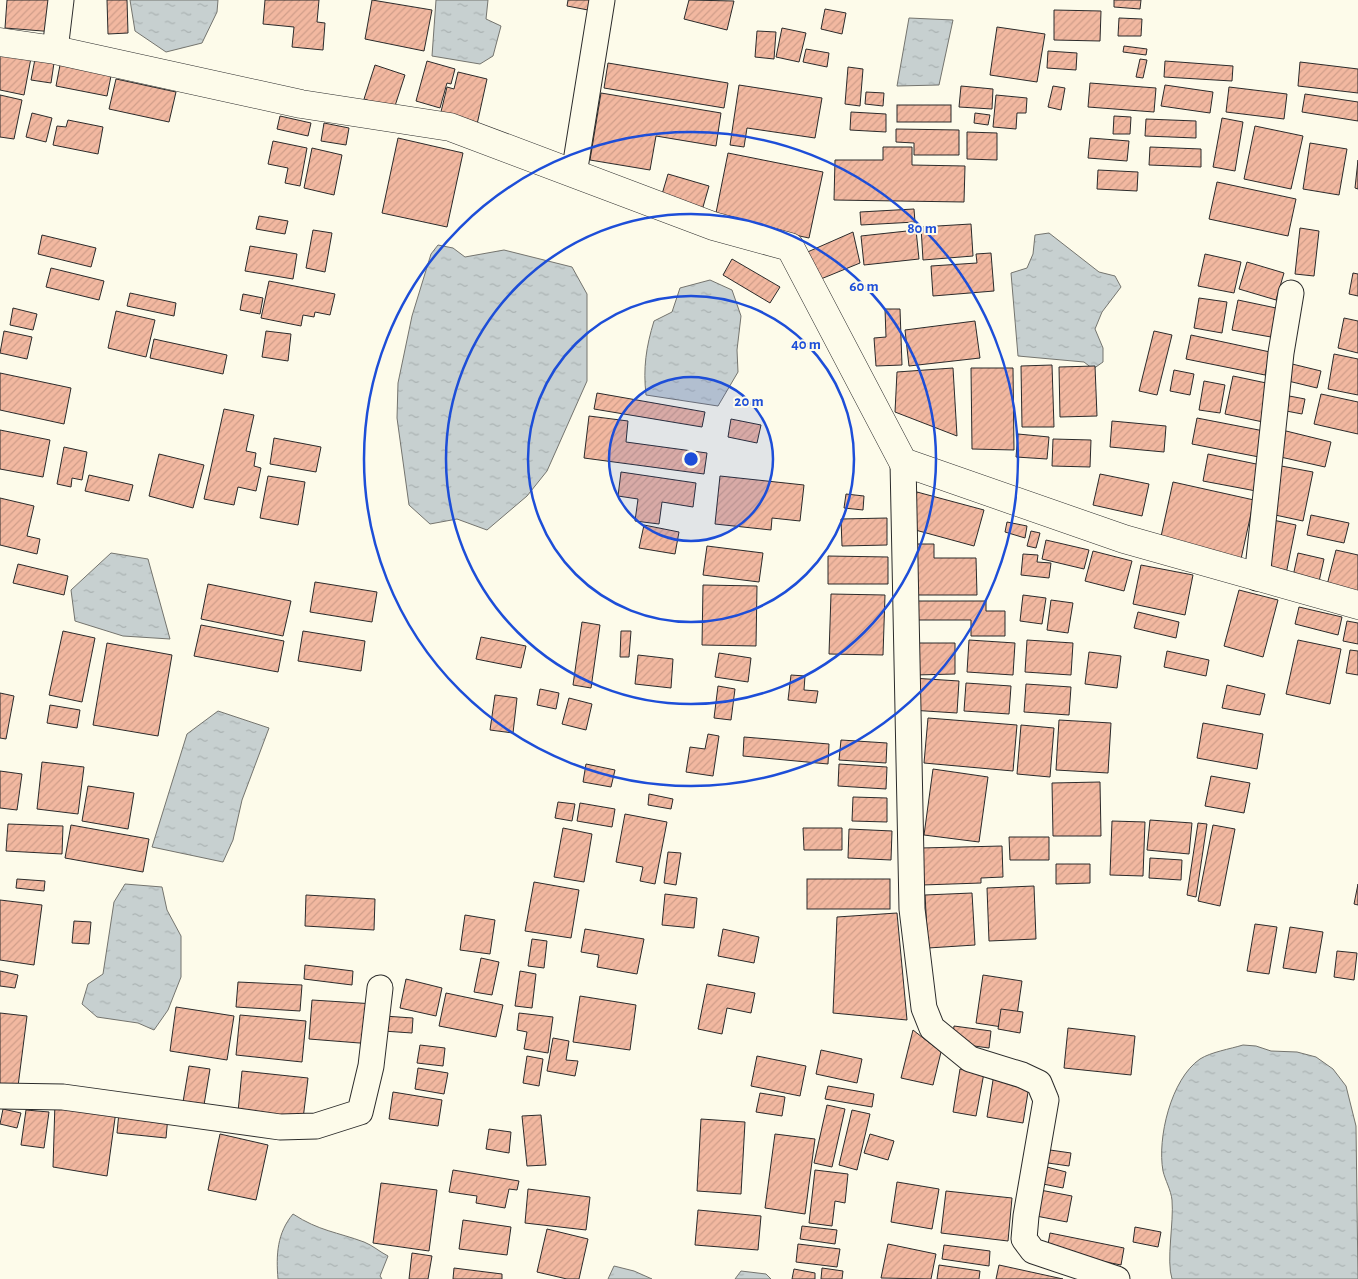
<svg xmlns="http://www.w3.org/2000/svg" width="1358" height="1279" font-family="'Alegreya Sans',sans-serif">
	<defs>
		<pattern id="water-ripples" width="26" height="14" patternUnits="userSpaceOnUse" patternTransform="scale(1.25)"><rect width="26" height="14" fill="#c7d0d0"/><path d="M2 4q2-2 4 0t4 0M15 11q2-2 4 0t4 0" fill="none" stroke="#abb3b3"/></pattern>
		<pattern id="building-hatch" width="6" height="6" patternUnits="userSpaceOnUse" patternTransform="scale(1.25)"><rect width="6" height="6" fill="#f2b8a0"/><path d="M-1 1l2-2M0 6l6-6M5 7l2-2" fill="none" stroke="#d09e8a"/></pattern>
	</defs>
	<rect width="100%" height="100%" fill="#fdfbea"/>
	<g fill="url(#water-ripples)" stroke="#74746e">
		<path d="M130 0H218L217 12 202 43 166 52 135 31Z"/>
		<path d="M436 0H488L486 19 501 26 493 56 480 64 432 56Z"/>
		<path d="M909 18 953 20 939 85 897 86Z"/>
		<path d="M1049 233 1099 272 1115 276 1121 287 1102 312 1095 329 1103 348V362L1093 369 1084 362 1018 356 1011 273 1027 268 1033 254 1035 235Z"/>
		<path d="M438 245 453 248 465 257 504 250 572 267 587 294V381L547 471 527 496 487 530 457 519 430 524 409 505 397 418 398 383 412 316 431 254Z"/>
		<path d="M710 280 732 290 741 316 737 350 738 372 718 406 646 395C643 368 646 347 654 321L672 312 680 288Z"/>
		<path d="M111 553 148 559 170 639 123 636 75 621 71 590Z"/>
		<path d="M218 711 269 728 242 800 233 840 223 862 152 847 187 734Z"/>
		<path d="M125 884 162 887 167 910 181 936V977L168 1010 154 1030 138 1023 97 1017 82 1004 88 984 103 974 114 902Z"/>
		<path d="M1243 1045 1256 1046 1271 1051 1297 1052 1316 1057 1333 1069 1346 1086 1356 1126 1358 1279H1172C1166 1260 1174 1223 1172 1200 1171 1190 1165 1180 1163 1171 1157 1138 1171 1079 1200 1059 1211 1052 1230 1049 1243 1045Z"/>
		<path d="M293 1214C319 1231 337 1232 364 1242 372 1245 380 1252 388 1256L380 1276 382 1279H278C276 1255 277 1233 293 1214Z"/>
		<path d="M614 1266 634 1271 652 1279H608Z"/>
		<path d="M741 1271 766 1274 771 1279H735Z"/>
	</g>
	<g fill="url(#building-hatch)" stroke="#2b2b2b">
		<path d="M7 0H58L55 32 5 28Z"/>
		<path d="M107 0H127L128 33 108 34Z"/>
		<path d="M265 0H319L317 22 325 23 323 50 292 47 294 27 263 24Z"/>
		<path d="M372 0 432 10 424 51 365 39Z"/>
		<path d="M568 0H590L588 10 567 6Z"/>
		<path d="M689 0 734 1 727 30 684 19Z"/>
		<path d="M1114 0H1141L1140 9 1114 7Z"/>
		<path d="M825 9 846 13 842 34 821 29Z"/>
		<path d="M1054 10 1101 11 1100 41 1054 40Z"/>
		<path d="M1119 18 1142 19 1141 36H1118Z"/>
		<path d="M997 27 1045 34 1037 82 990 75Z"/>
		<path d="M782 28 806 33 799 62 776 57Z"/>
		<path d="M757 31 776 32 774 59 755 57Z"/>
		<path d="M1124 46 1147 49 1146 55 1123 52Z"/>
		<path d="M806 49 829 53 827 67 803 62Z"/>
		<path d="M1048 51 1077 53 1076 70 1047 68Z"/>
		<path d="M0 52 31 58 24 95 0 90Z"/>
		<path d="M35 59 54 63 51 83 31 80Z"/>
		<path d="M1140 59 1147 60 1143 78 1136 77Z"/>
		<path d="M427 61 455 69 451 84 447 83 440 108 416 101Z"/>
		<path d="M1165 61 1233 66 1232 81 1164 77Z"/>
		<path d="M1300 62 1358 69V93L1298 86Z"/>
		<path d="M608 63 728 83 724 108 604 88Z"/>
		<path d="M60 65 111 76 107 96 56 86Z"/>
		<path d="M375 65 405 75 394 109 364 99Z"/>
		<path d="M848 67 863 69 860 106 845 104Z"/>
		<path d="M458 72 487 79 476 129 439 120 447 87 454 89Z"/>
		<path d="M116 79 176 92 169 122 109 109Z"/>
		<path d="M1090 83 1156 88 1154 112 1088 107Z"/>
		<path d="M739 85 822 98 815 138 747 128 744 147 730 145Z"/>
		<path d="M1165 85 1213 92 1210 113 1161 106Z"/>
		<path d="M961 86 993 89 992 109 959 107Z"/>
		<path d="M1053 86 1065 88 1061 110 1048 107Z"/>
		<path d="M1229 87 1287 94 1284 119 1226 112Z"/>
		<path d="M866 92 884 93 883 106 865 104Z"/>
		<path d="M601 93 721 113 716 146 656 136 650 170 590 160Z"/>
		<path d="M1305 94 1358 102V121L1302 112Z"/>
		<path d="M0 95 22 100 14 139 0 137Z"/>
		<path d="M996 95 1027 98 1026 113H1017L1016 129 993 127Z"/>
		<rect x="897" y="105" width="54" height="17"/>
		<path d="M851 112 886 114V132L850 130Z"/>
		<path d="M32 113 52 118 46 142 26 137Z"/>
		<path d="M975 113 990 115 988 125 974 123Z"/>
		<path d="M280 116 311 123 308 136 277 129Z"/>
		<path d="M1114 116 1131 117 1130 134H1113Z"/>
		<path d="M1222 118 1243 122 1235 171 1213 167Z"/>
		<path d="M1146 119 1196 121V138L1145 136Z"/>
		<path d="M68 120 103 127 98 154 53 145 57 126 66 127Z"/>
		<path d="M324 123 349 128 346 145 321 141Z"/>
		<path d="M1255 126 1303 136 1291 189 1244 179Z"/>
		<path d="M896 129 959 130V155H914V143L896 142Z"/>
		<path d="M967 132 997 133V160L967 159Z"/>
		<path d="M398 138 463 153 447 227 382 213Z"/>
		<path d="M1090 138 1129 141 1127 161 1088 158Z"/>
		<path d="M273 141 307 148 300 186 285 183 288 168 268 164Z"/>
		<path d="M1310 143 1347 149 1339 195 1303 189Z"/>
		<path d="M883 147H912V165L965 166 964 202 834 200 835 160H883Z"/>
		<path d="M1150 147 1201 149V167L1149 165Z"/>
		<path d="M312 148 342 155 334 195 304 188Z"/>
		<path d="M728 153 823 172 809 238 715 218Z"/>
		<path d="M1358 160V189L1355 188Z"/>
		<path d="M1098 170 1138 172 1137 191 1097 189Z"/>
		<path d="M668 174 709 186 701 214 660 201Z"/>
		<path d="M1217 182 1296 199 1288 236 1209 219Z"/>
		<path d="M914 209 915 222 861 225 860 212Z"/>
		<path d="M259 216 288 221 285 234 256 229Z"/>
		<path d="M971 224 973 256 923 260 921 227Z"/>
		<path d="M1300 228 1319 231 1314 276 1295 274Z"/>
		<path d="M313 230 332 233 325 272 306 268Z"/>
		<path d="M916 230 919 259 864 265 861 236Z"/>
		<path d="M853 232 860 263 816 281 803 254Z"/>
		<path d="M42 235 96 248 91 267 38 254Z"/>
		<path d="M250 246 297 254 293 279 245 271Z"/>
		<path d="M991 253 994 291 933 296 931 266 977 263 976 254Z"/>
		<path d="M1205 254 1241 262 1234 293 1198 286Z"/>
		<path d="M732 259 780 287 770 303 723 275Z"/>
		<path d="M1247 262 1284 273 1276 300 1239 289Z"/>
		<path d="M51 268 104 281 99 300 46 287Z"/>
		<path d="M1353 273 1358 274V296L1349 294Z"/>
		<path d="M269 281 335 294 330 315 315 312 314 317 303 315 301 326 261 318Z"/>
		<path d="M130 293 176 303 174 316 127 306Z"/>
		<path d="M243 294 263 298 260 314 240 310Z"/>
		<path d="M1199 298 1227 302 1222 333 1194 328Z"/>
		<path d="M1238 300 1276 308 1271 337 1232 330Z"/>
		<path d="M13 308 37 314 33 330 10 325Z"/>
		<path d="M885 309H900L902 365 876 366 874 338 886 337Z"/>
		<path d="M116 311 155 320 146 357 108 348Z"/>
		<path d="M1344 318 1358 321V353L1338 348Z"/>
		<path d="M975 321 980 358 909 366 905 330Z"/>
		<path d="M4 331 32 337 27 359 0 353Z"/>
		<path d="M266 331 291 334 288 361 262 357Z"/>
		<path d="M1154 331 1172 335 1157 395 1139 391Z"/>
		<path d="M1191 335 1270 352 1265 375 1186 359Z"/>
		<path d="M154 339 227 355 223 374 150 358Z"/>
		<path d="M1334 354 1358 359V395L1328 389Z"/>
		<path d="M1288 363 1321 371 1317 388 1284 380Z"/>
		<path d="M1052 365 1054 427H1022L1021 366Z"/>
		<path d="M1095 366 1097 416 1060 417 1059 367Z"/>
		<path d="M953 368 957 436 895 412 897 372Z"/>
		<path d="M971 368H1013L1014 450 972 449Z"/>
		<path d="M1174 370 1194 374 1190 395 1170 391Z"/>
		<path d="M0 373 71 388 64 424 0 410Z"/>
		<path d="M1233 376 1271 384 1263 422 1225 414Z"/>
		<path d="M1204 381 1225 385 1220 413 1199 410Z"/>
		<path d="M597 393 705 412 702 427 594 409Z"/>
		<path d="M1321 394 1358 402V434L1314 424Z"/>
		<path d="M1284 395 1305 399 1302 414 1281 410Z"/>
		<path d="M224 409 254 415 246 451 256 453 254 466 261 468 256 491 238 487 234 505 204 499Z"/>
		<path d="M589 416 628 421 626 442 707 453 704 474 584 458Z"/>
		<path d="M1197 418 1264 431 1259 457 1192 444Z"/>
		<path d="M731 419 761 425 757 443 728 437Z"/>
		<path d="M1112 421 1166 426 1164 452 1110 447Z"/>
		<path d="M0 430 50 440 43 477 0 469Z"/>
		<path d="M1282 430 1331 442 1325 467 1276 456Z"/>
		<path d="M1018 434 1049 437 1047 459 1016 457Z"/>
		<path d="M274 438 321 447 316 472 270 464Z"/>
		<path d="M1053 439 1091 440 1090 467 1052 466Z"/>
		<path d="M64 447 87 452 82 480 72 478 71 487 57 484Z"/>
		<path d="M159 454 204 465 193 508 149 496Z"/>
		<path d="M1208 454 1261 465 1256 491 1203 481Z"/>
		<path d="M1276 465 1313 472 1303 521 1266 513Z"/>
		<path d="M621 472 696 483 693 507 662 502 659 524 635 521 638 499 618 496Z"/>
		<path d="M1100 474 1149 484 1142 516 1093 505Z"/>
		<path d="M89 475 133 485 129 501 85 491Z"/>
		<path d="M268 476 305 482 298 525 260 518Z"/>
		<path d="M720 476 804 485 800 521 772 518 771 530 715 524Z"/>
		<path d="M1173 482 1254 500 1241 559 1160 541Z"/>
		<path d="M917 492 984 510 974 546 908 528Z"/>
		<path d="M846 494 864 496 863 510 844 508Z"/>
		<path d="M0 498 34 506 27 536 40 539 37 554 0 545Z"/>
		<path d="M1311 515 1349 523 1344 543 1307 535Z"/>
		<path d="M887 518V545L842 546 841 519Z"/>
		<path d="M1273 520 1296 525 1286 574 1263 569Z"/>
		<path d="M1007 522 1027 526 1025 538 1005 532Z"/>
		<path d="M644 525 679 532 675 554 639 548Z"/>
		<path d="M1031 531 1040 533 1036 548 1027 546Z"/>
		<path d="M1046 540 1089 550 1084 569 1042 559Z"/>
		<path d="M909 544H934V558H976L977 595H910Z"/>
		<path d="M707 546 763 553 759 582 703 575Z"/>
		<path d="M1336 550 1358 555V596L1326 589Z"/>
		<path d="M1093 551 1132 561 1124 591 1085 581Z"/>
		<path d="M1298 553 1324 559 1318 586 1292 581Z"/>
		<path d="M1023 554 1038 555 1037 562 1051 563 1049 578 1021 575Z"/>
		<path d="M828 556 888 557V584H828Z"/>
		<path d="M18 564 68 576 64 595 13 583Z"/>
		<path d="M1141 565 1193 575 1185 615 1133 604Z"/>
		<path d="M315 582 377 592 372 622 310 612Z"/>
		<path d="M208 584 291 601 283 636 201 619Z"/>
		<path d="M703 585 757 586 756 646 702 645Z"/>
		<path d="M1239 590 1278 600 1263 657 1224 646Z"/>
		<path d="M831 594 885 595 883 655 829 654Z"/>
		<path d="M1023 595 1046 598 1042 624 1020 621Z"/>
		<path d="M1051 600 1073 603 1068 633 1047 630Z"/>
		<path d="M916 601H986V611H1005V636H971V620H916Z"/>
		<path d="M1299 607 1342 617 1338 635 1295 624Z"/>
		<path d="M1138 612 1179 622 1176 638 1134 628Z"/>
		<path d="M1347 621 1358 623V644L1343 641Z"/>
		<path d="M582 622 600 625 591 688 573 685Z"/>
		<path d="M201 625 284 641 278 672 194 656Z"/>
		<path d="M63 631 95 638 82 702 49 695Z"/>
		<path d="M303 631 365 641 361 671 298 661Z"/>
		<path d="M621 631H631L629 657H620Z"/>
		<path d="M481 637 526 646 521 668 476 659Z"/>
		<path d="M969 640 1015 643 1013 675 967 672Z"/>
		<path d="M1027 640 1073 643 1071 675 1025 672Z"/>
		<path d="M1298 640 1341 649 1330 704 1286 694Z"/>
		<path d="M107 643 172 655 158 736 93 725Z"/>
		<path d="M915 643H955V674L915 675Z"/>
		<path d="M1350 650 1358 651V675L1346 673Z"/>
		<path d="M1167 651 1209 660 1206 676 1164 667Z"/>
		<path d="M1089 652 1121 656 1117 688 1085 684Z"/>
		<path d="M719 653 751 658 748 682 715 677Z"/>
		<path d="M638 655 673 659 671 688 635 684Z"/>
		<path d="M791 675 805 676 804 690 818 691 816 703 788 700Z"/>
		<path d="M912 678 959 681 957 713 910 710Z"/>
		<path d="M966 683 1011 686 1009 714 964 711Z"/>
		<path d="M1026 684 1071 687 1069 715 1024 712Z"/>
		<path d="M1227 685 1265 694 1260 715 1222 708Z"/>
		<path d="M718 686 735 689 731 720 714 718Z"/>
		<path d="M540 689 559 693 556 709 537 705Z"/>
		<path d="M0 693 14 696 6 739 0 738Z"/>
		<path d="M495 695 517 698 513 733 490 730Z"/>
		<path d="M569 698 592 704 586 730 562 724Z"/>
		<path d="M50 705 80 710 77 728 47 723Z"/>
		<path d="M928 718 1017 725 1013 771 924 763Z"/>
		<path d="M1059 720 1111 723 1108 773 1056 770Z"/>
		<path d="M1203 723 1263 734 1257 769 1197 758Z"/>
		<path d="M1021 725 1054 728 1050 777 1017 774Z"/>
		<path d="M708 734 719 736 713 776 686 772 690 747 705 749Z"/>
		<path d="M744 737 829 744 828 764 743 756Z"/>
		<path d="M841 740 887 743 886 763 839 760Z"/>
		<path d="M42 762 84 767 78 814 37 809Z"/>
		<path d="M586 764 615 770 611 787 583 782Z"/>
		<path d="M839 764 887 767 886 789 838 786Z"/>
		<path d="M933 769 988 777 979 842 924 835Z"/>
		<path d="M0 771 22 774 17 810 0 808Z"/>
		<path d="M1211 776 1250 783 1244 813 1205 806Z"/>
		<path d="M1100 782 1101 836H1053L1052 783Z"/>
		<path d="M88 786 134 793 128 829 82 821Z"/>
		<path d="M649 794 673 799 671 809 648 805Z"/>
		<path d="M853 797 887 798V822L852 821Z"/>
		<path d="M558 802 575 804 572 821 555 818Z"/>
		<path d="M580 803 615 809 612 827 577 821Z"/>
		<path d="M625 814 667 822 655 884 640 881 643 867 616 862Z"/>
		<path d="M1150 820 1192 823 1189 854 1147 850Z"/>
		<path d="M1112 821 1145 822 1143 876 1110 875Z"/>
		<path d="M1198 823 1207 824 1196 897 1187 895Z"/>
		<path d="M8 824 63 826 62 854 6 851Z"/>
		<path d="M71 825 149 839 143 872 65 858Z"/>
		<path d="M1213 825 1235 829 1220 906 1198 901Z"/>
		<path d="M563 828 592 834 584 882 554 877Z"/>
		<path d="M803 828H842V850H804Z"/>
		<path d="M849 829 892 831 891 860 848 858Z"/>
		<path d="M1009 837H1049V860H1010Z"/>
		<path d="M1002 846 1003 877 981 878V883L922 885 921 848Z"/>
		<path d="M668 852 681 853 676 885 664 883Z"/>
		<path d="M1150 858 1182 860 1181 880 1149 878Z"/>
		<path d="M1056 864H1090V883L1056 884Z"/>
		<path d="M17 879 45 881 44 891 16 888Z"/>
		<rect x="807" y="879" width="83" height="30"/>
		<path d="M534 882 579 890 571 938 525 931Z"/>
		<path d="M1358 884V905L1354 904Z"/>
		<path d="M1034 886 1036 939 989 941 987 888Z"/>
		<path d="M972 893 975 945 928 948 925 895Z"/>
		<path d="M665 894 697 898 694 928 662 925Z"/>
		<path d="M306 895 375 899 374 930 305 926Z"/>
		<path d="M0 900 42 905 34 965 0 960Z"/>
		<path d="M897 913 907 1020 833 1013 837 917Z"/>
		<path d="M465 915 495 920 490 954 460 950Z"/>
		<path d="M74 921 91 922 89 944 72 943Z"/>
		<path d="M1255 924 1277 927 1269 974 1247 971Z"/>
		<path d="M1290 927 1323 932 1316 973 1283 968Z"/>
		<path d="M585 929 644 939 637 974 597 967 599 955 581 952Z"/>
		<path d="M723 929 759 937 754 963 718 956Z"/>
		<path d="M532 939 547 941 544 968 528 966Z"/>
		<path d="M1337 951 1357 953 1354 980 1334 977Z"/>
		<path d="M481 958 499 962 492 995 474 992Z"/>
		<path d="M305 965 353 971 352 985 304 979Z"/>
		<path d="M0 971 18 975 15 988 0 986Z"/>
		<path d="M520 971 536 974 532 1008 515 1006Z"/>
		<path d="M983 975 1022 981 1015 1029 976 1023Z"/>
		<path d="M406 979 442 988 436 1016 400 1008Z"/>
		<path d="M238 982 302 985 300 1011 236 1007Z"/>
		<path d="M707 984 755 993 751 1013 727 1008 722 1034 698 1029Z"/>
		<path d="M446 993 503 1005 496 1037 439 1026Z"/>
		<path d="M580 996 636 1005 630 1050 573 1042Z"/>
		<path d="M312 1000 375 1004 372 1044 309 1039Z"/>
		<path d="M176 1007 234 1016 227 1060 170 1051Z"/>
		<path d="M1001 1009 1023 1012 1020 1033 998 1029Z"/>
		<path d="M0 1013 27 1016 17 1094 0 1092Z"/>
		<path d="M519 1013 553 1017 548 1053 524 1049 527 1032 517 1030Z"/>
		<path d="M240 1015 306 1021 302 1062 236 1055Z"/>
		<path d="M384 1016 413 1018 412 1033 383 1031Z"/>
		<path d="M954 1026 991 1031 989 1048 952 1043Z"/>
		<path d="M1068 1028 1135 1036 1131 1075 1064 1068Z"/>
		<path d="M913 1030 941 1052 933 1085 901 1078Z"/>
		<path d="M553 1038 569 1041 566 1060 578 1061 575 1076 547 1071Z"/>
		<path d="M420 1045 445 1048 443 1066 417 1063Z"/>
		<path d="M821 1050 862 1059 857 1083 816 1074Z"/>
		<path d="M527 1056 543 1059 539 1086 523 1083Z"/>
		<path d="M757 1056 806 1066 800 1096 751 1086Z"/>
		<path d="M189 1066 210 1069 204 1105 183 1102Z"/>
		<path d="M418 1068 448 1073 444 1094 415 1089Z"/>
		<path d="M960 1069 984 1073 976 1116 953 1112Z"/>
		<path d="M242 1071 308 1078 303 1119 238 1112Z"/>
		<path d="M994 1074 1030 1080 1023 1123 987 1117Z"/>
		<path d="M828 1086 874 1094 872 1107 825 1099Z"/>
		<path d="M393 1092 442 1100 438 1126 389 1119Z"/>
		<path d="M760 1093 785 1097 782 1116 756 1112Z"/>
		<path d="M55 1102 116 1111 107 1176 53 1167Z"/>
		<path d="M827 1105 845 1109 832 1167 814 1163Z"/>
		<path d="M3 1109 21 1113 17 1128 0 1124Z"/>
		<path d="M26 1110 49 1112 44 1148 21 1145Z"/>
		<path d="M852 1110 870 1114 857 1170 839 1165Z"/>
		<path d="M119 1112 168 1116 166 1138 117 1133Z"/>
		<path d="M541 1115 546 1165 527 1166 522 1116Z"/>
		<path d="M701 1119 745 1122 741 1194 697 1191Z"/>
		<path d="M489 1129 511 1132 509 1153 486 1149Z"/>
		<path d="M220 1134 268 1145 256 1200 208 1190Z"/>
		<path d="M775 1134 815 1139 805 1214 765 1208Z"/>
		<path d="M870 1134 894 1141 888 1160 864 1153Z"/>
		<path d="M1043 1149 1071 1153 1069 1166 1041 1162Z"/>
		<path d="M1047 1167 1066 1172 1063 1188 1043 1184Z"/>
		<path d="M453 1170 519 1181 517 1190 509 1189 505 1208 476 1203 477 1196 449 1192Z"/>
		<path d="M815 1170 848 1174 845 1203 835 1201 832 1226 809 1223Z"/>
		<path d="M897 1182 939 1189 932 1229 891 1222Z"/>
		<path d="M381 1183 437 1190 429 1251 373 1243Z"/>
		<path d="M528 1189 590 1197 586 1230 525 1223Z"/>
		<path d="M1040 1190 1072 1196 1067 1222 1036 1216Z"/>
		<path d="M946 1191 1012 1198 1008 1241 941 1233Z"/>
		<path d="M698 1210 761 1216 758 1250 695 1245Z"/>
		<path d="M463 1220 511 1227 507 1255 459 1249Z"/>
		<path d="M802 1226 837 1230 835 1244 800 1239Z"/>
		<path d="M1135 1227 1161 1232 1158 1247 1133 1242Z"/>
		<path d="M547 1229 588 1239 579 1279H567L537 1272Z"/>
		<path d="M1050 1233 1124 1248 1121 1265 1047 1250Z"/>
		<path d="M798 1244 840 1249 837 1267 796 1262Z"/>
		<path d="M888 1244 936 1254 931 1279 881 1278Z"/>
		<path d="M944 1245 990 1251 989 1266 942 1259Z"/>
		<path d="M412 1253 432 1256 428 1279H409Z"/>
		<path d="M939 1265 980 1271 979 1279H937Z"/>
		<path d="M999 1265 1063 1279H996Z"/>
		<path d="M454 1268 502 1274V1279H453Z"/>
		<path d="M822 1268 843 1271 842 1279H821Z"/>
		<path d="M794 1269 815 1273V1279H792Z"/>
	</g>
	<g fill="none" stroke-linecap="round" stroke-linejoin="round">
		<defs>
			<g id="street">
				<path d="M55 50 61 0"/>
				<path d="M574 174 602 0"/>
				<path d="M903 462 912 909 924 1008 932 1028 970 1059 1022 1075 1039 1083 1046 1100 1026 1216 1024 1239 1033 1251 1117 1279"/>
				<path d="M1257 578 1281 353 1291 293"/>
				<path d="M0 1096 63 1097 280 1127 316 1126 360 1112 371 1066 380 988"/>
			</g>
			<path id="secondary" d="M0 42 55 50 301 104 450 127 713 226 790 247 903 462 1124 539 1358 605"/>
		</defs>
		<use href="#street" stroke="#2b2b2b" stroke-width="27"/>
		<use href="#secondary" stroke="#2b2b2b" stroke-width="29"/>
		<use href="#street" stroke="#fdfbea" stroke-width="25"/>
		<use href="#secondary" stroke="#fdfbea" stroke-width="28"/>
	</g>
	<circle cx="691" cy="459" r="82" fill="#1d4ed8" fill-opacity=".12"/>
	<g fill="none" stroke="#1d4ed8" stroke-width="2.5">
		<circle cx="691" cy="459" r="82"/>
		<circle cx="691" cy="459" r="163"/>
		<circle cx="691" cy="459" r="245"/>
		<circle cx="691" cy="459" r="327"/>
	</g>
	<circle cx="691" cy="459" r="8" fill="#1d4ed8" stroke="#fdfbea" stroke-width="2.5"/>
	<g font-size="15" text-anchor="middle" font-weight="bold" fill="#1d4ed8" stroke="#fdfbea" stroke-width="4" stroke-linejoin="round" paint-order="stroke">
		<text x="922" y="233">80 m</text>
		<text x="864" y="291">60 m</text>
		<text x="806" y="349">40 m</text>
		<text x="749" y="406">20 m</text>
	</g>
</svg>
